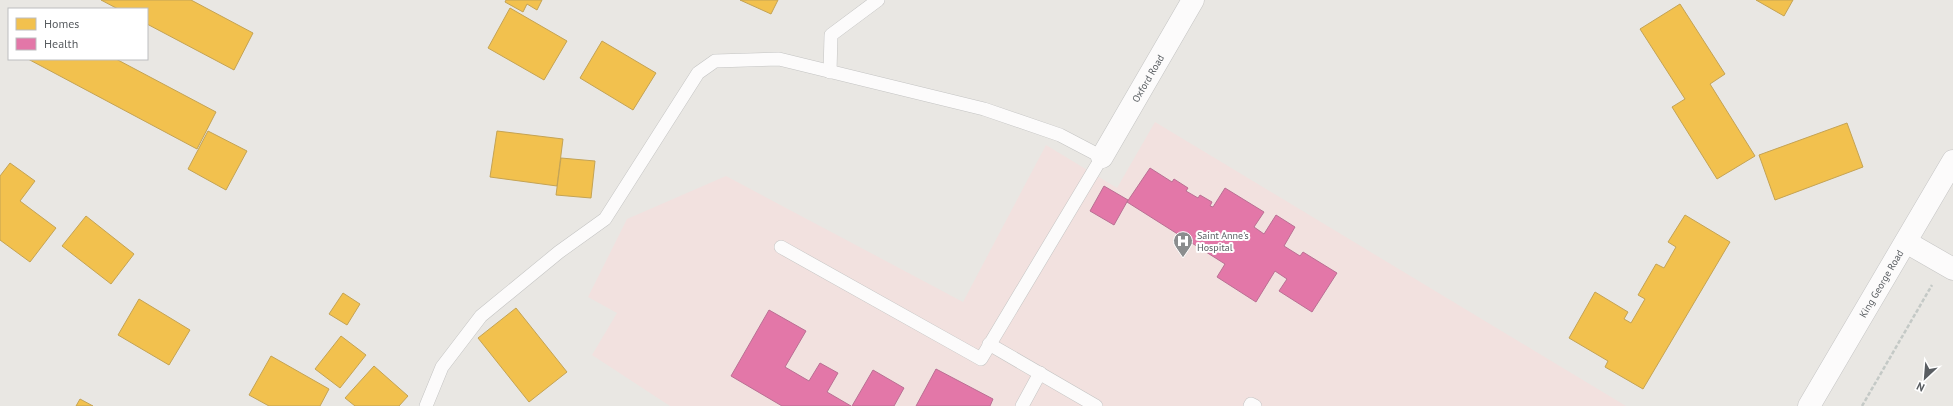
<svg xmlns="http://www.w3.org/2000/svg" width="1953" height="406" font-family="'PT Sans',sans-serif">
	<rect width="100%" height="100%" fill="#e9e7e3"/>
	<path fill="#f2e1df" d="M1155 122 1626 406H670L592 355 617 313 588 297 627 219 726 176 963 302 1046 145 1117 188Z"/>
	<g fill="#f2c14e" stroke="#c4a354">
		<path d="M101 0H191L253 33 234 70 147 24V9H118Z"/>
		<path d="M506 0H542L537 10 527 4 523 12 505 2Z"/>
		<path d="M740 0H778L771 14Z"/>
		<path d="M1756 0H1793L1784 16Z"/>
		<path d="M1680 4 1725 74 1710 84 1755 156 1717 179 1672 107 1685 99 1640 29Z"/>
		<path d="M510 8 567 41 544 80 488 48Z"/>
		<path d="M602 41 656 73 633 110 580 78Z"/>
		<path d="M28 59H116L216 112 197 149Z"/>
		<path d="M1847 123 1863 167 1775 200 1759 155Z"/>
		<path d="M208 131 247 151 226 190 188 169Z"/>
		<path d="M497 131 563 139 557 186 490 177Z"/>
		<path d="M561 158 595 161 591 198 556 195Z"/>
		<path d="M10 163 35 181 20 201 56 228 30 262 0 240V176Z"/>
		<path d="M1685 215 1730 242 1643 389 1605 367 1608 361 1569 338 1595 292 1628 312 1624 319 1631 323 1645 299 1638 295 1656 264 1664 268 1676 247 1668 242Z"/>
		<path d="M86 216 134 254 111 284 62 246Z"/>
		<path d="M343 293 360 304 347 325 329 314Z"/>
		<path d="M139 299 190 330 169 365 118 335Z"/>
		<path d="M516 308 567 372 529 402 478 338Z"/>
		<path d="M341 336 366 355 340 388 315 369Z"/>
		<path d="M271 356 329 389 320 406H269L249 395Z"/>
		<path d="M374 366 408 396 399 406H355L345 398Z"/>
		<path d="M80 399 93 406H76Z"/>
	</g>
	<g fill="#e377a8" stroke="#ba6f93">
		<path d="M1150 168 1172 182 1174 179 1188 188 1186 191 1198 198 1200 195 1212 202 1210 206 1213 207 1225 188 1264 212 1254 227 1264 234 1276 215 1295 227 1284 246 1300 256 1303 252 1337 273 1312 312 1279 291 1287 279 1275 271 1256 302 1217 277 1225 264 1127 202Z"/>
		<path d="M1104 186 1128 200 1114 225 1090 211Z"/>
		<path d="M769 310 806 331 785 367 809 381 820 363 838 373 827 392 851 406H782L731 376Z"/>
		<path d="M936 369 993 399 990 406H916Z"/>
		<path d="M873 370 904 388 894 406H852Z"/>
	</g>
	<g fill="none" stroke-linecap="round" stroke-linejoin="round">
		<defs>
			<g id="lane">
				<path d="M830 72 831 35 878 0"/>
				<path d="M989 344 1096 406"/>
				<path d="M426 406 442 367 481 316 559 252 605 219 698 73 715 61 779 59 984 109 1060 135 1102 157 981 359 781 247"/>
				<path d="M1022 406 1040 373"/>
				<path d="M1250 406 1251 404 1255 406"/>
			</g>
			<g id="street">
				<path id="s1" d="M1102 157 1193 0"/>
				<path d="M1906 242 1953 269"/>
			</g>
			<g id="secondary">
				<path id="s2" d="M1809 406 1953 161"/>
			</g>
		</defs>
		<use href="#lane" stroke="#c4c4c3" stroke-width="14"/>
		<use href="#street" stroke="#c4c4c3" stroke-width="23"/>
		<use href="#secondary" stroke="#c5c5c5" stroke-width="23"/>
		<path stroke="#c4c9c6" stroke-width="2.5" stroke-dasharray="4 2" stroke-linecap="butt" d="M1862 406 1932 285"/>
		<use href="#lane" stroke="#fcfbfb" stroke-width="13"/>
		<use href="#street" stroke="#fcfbfb" stroke-width="22"/>
		<use href="#secondary" stroke="#fcfbfb" stroke-width="22"/>
	</g>
	<defs>
		<symbol id="hospital-pin" viewBox="-11 -11 22 30"><path d="M0 17L-7.5 6A9.5 9.5 0 1 1 7.5 6Z" fill="#8b8d8e" stroke="#fff"/><path d="M-5-5h3v3.5h4V-5h3V5h-3V1.5h-4V5h-3Z" fill="#fff"/></symbol>
	</defs>
	<g fill-rule="evenodd">
		<use href="#hospital-pin" x="1172" y="230" width="22" height="30"/>
	</g>
	<g text-anchor="middle" stroke-width="4" stroke-linejoin="round" paint-order="stroke">
		<g font-size="10" fill="#595d61" stroke="#fff">
			<text dy="4" stroke="none"><textPath href="#s1" startOffset="91">Oxford Road</textPath></text>
			<text dy="4" stroke="none"><textPath href="#s2" startOffset="142">King George Road</textPath></text>
		</g>
		<g font-size="10" fill="#595d61" stroke="#fff" text-anchor="start">
			<text x="1197" y="239">Saint Anne's<tspan x="1197" dy="12">Hospital</tspan></text>
		</g>
	</g>
	<rect x="8" y="8" width="140" height="52" fill="#ffffff" stroke="#bdbec0"/>
	<rect x="16" y="18" width="20" height="12" fill="#f2c14e" stroke="#bdbec0"/>
	<text x="44" y="28" font-size="12" fill="#595d61">Homes</text>
	<rect x="16" y="38" width="20" height="12" fill="#e377a8" stroke="#bdbec0"/>
	<text x="44" y="48" font-size="12" fill="#595d61">Health</text>
	<g transform="translate(1925 378) rotate(206)" stroke="#ffffff" stroke-width="3" paint-order="stroke">
	<path d="M0-3L7 15L0 10L-7 15Z" fill="#595d61"/>
	<text y="-6" font-size="11" font-weight="bold" text-anchor="middle" fill="#595d61">N</text>
	</g>
</svg>
